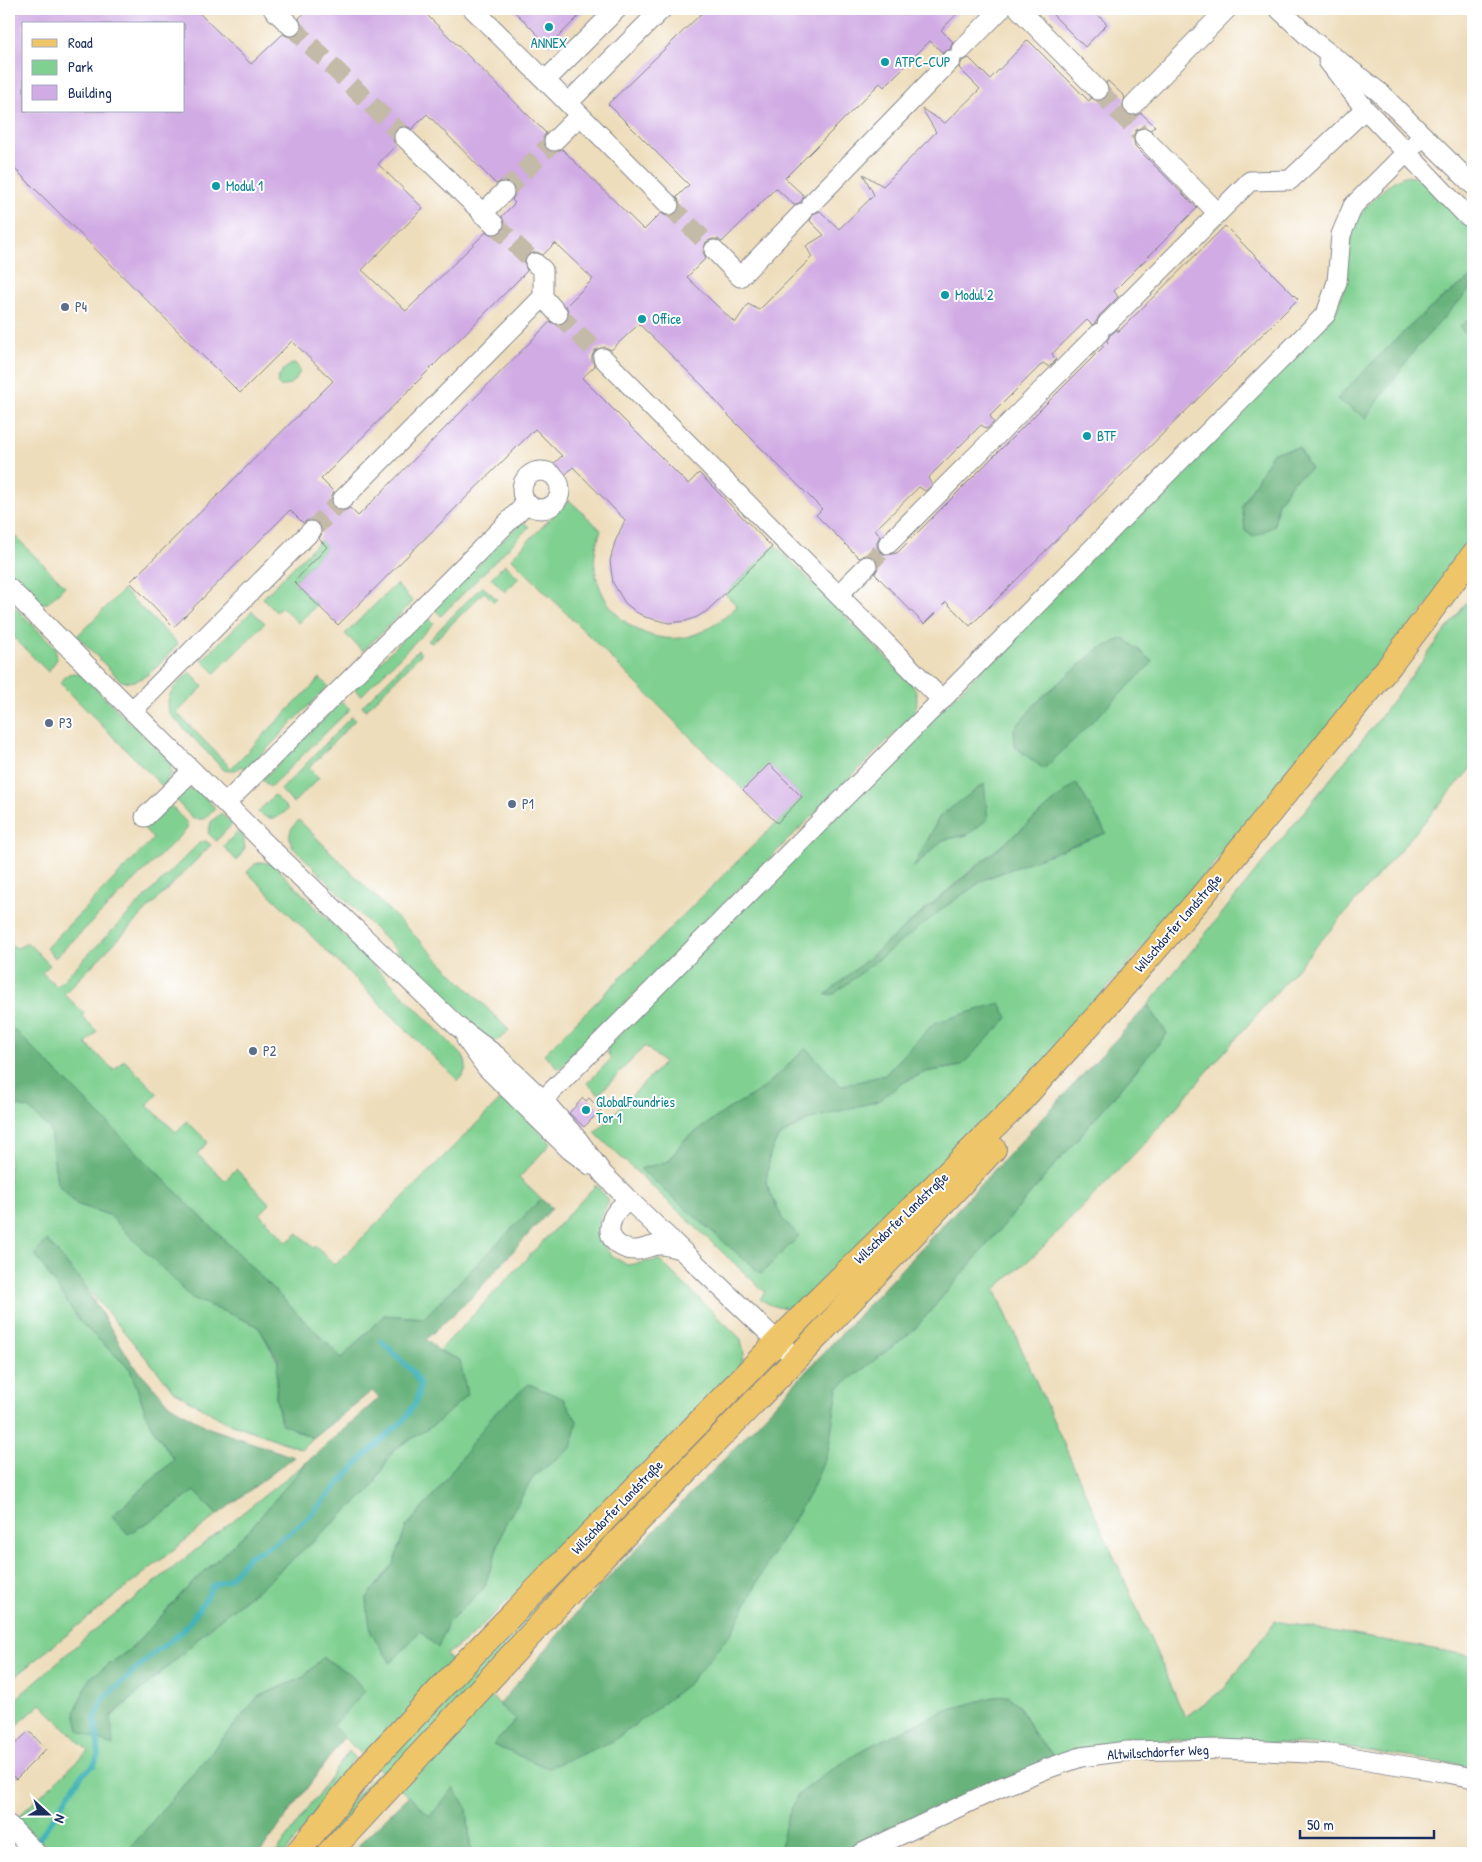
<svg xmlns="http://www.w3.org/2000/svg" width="1482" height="1862" font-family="'Patrick Hand',sans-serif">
	<rect width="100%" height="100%" fill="#fff"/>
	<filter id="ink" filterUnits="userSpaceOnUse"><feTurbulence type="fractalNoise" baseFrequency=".02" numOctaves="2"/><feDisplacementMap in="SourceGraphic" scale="10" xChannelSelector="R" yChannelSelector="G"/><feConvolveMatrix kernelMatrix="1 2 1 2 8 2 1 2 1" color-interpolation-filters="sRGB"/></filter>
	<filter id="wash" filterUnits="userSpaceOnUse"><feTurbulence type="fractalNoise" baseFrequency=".0096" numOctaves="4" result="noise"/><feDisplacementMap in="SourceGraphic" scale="20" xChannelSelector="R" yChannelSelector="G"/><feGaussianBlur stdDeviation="1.12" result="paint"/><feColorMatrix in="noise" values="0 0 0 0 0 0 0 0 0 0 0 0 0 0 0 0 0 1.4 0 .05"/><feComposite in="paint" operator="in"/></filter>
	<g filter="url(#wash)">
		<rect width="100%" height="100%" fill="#edb"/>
		<g fill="#7fd091" stroke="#4d8078" fill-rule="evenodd">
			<path d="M1404 176 1415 177 1425 182 1473 230V276C1422 310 1380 355 1338 399L1417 347 1473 286V314L1461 327 1473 343V546L1344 713 1029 1079 801 1303C786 1311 774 1308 760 1299L765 1292 595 1133 664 1063 645 1046 599 1094 587 1083 611 1059 608 1056V1046L1336 312C1348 285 1344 264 1351 237 1354 220 1365 207 1377 196 1386 187 1393 180 1404 176ZM1299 448 1310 469 1293 481 1278 503 1258 477 1273 453ZM1124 638 1153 662 1039 700 1097 650ZM1076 784 1105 833 985 879 949 904 826 995 962 878ZM940 816 967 835 943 840 914 867ZM806 1049 841 1087 885 1075 905 1054 961 1066 926 1072 902 1083 878 1101 810 1119 778 1137 770 1154 766 1183 782 1218 798 1236 641 1169 669 1161 683 1141 727 1110 764 1088Z"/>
			<path d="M295 363 300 370C298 379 289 388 279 386L277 382C279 373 286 366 295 363Z"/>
			<path d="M569 500 601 530C597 542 593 555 595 568 600 610 638 643 681 638 704 634 721 622 737 606L725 594 775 545 911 683C919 693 918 704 913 715L559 1069 544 1054 802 797 769 764 743 790 511 558Z"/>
			<path d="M522 521 529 527 441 616 434 609Z"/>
			<path d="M9 530 65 586 48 603H34L9 578Z"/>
			<path d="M320 540 327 547 294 582 317 605 298 623 282 607 276 612 263 598Z"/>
			<path d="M505 564 519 578 505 592 491 578Z"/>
			<path d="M396 584 413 602 363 651 345 634Z"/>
			<path d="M482 586 497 599 494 602 484 592 432 643 428 641Z"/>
			<path d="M123 590 178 644C163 659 145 687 121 681L77 636Z"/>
			<path d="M1473 594V766L1146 1142 1038 1252 995 1289 1185 1717 1224 1689 1275 1621 1473 1656V1767L1334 1746 1193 1739 1158 1741 1115 1746 1056 1758 1034 1735 1019 1705 868 1747 828 1772 798 1795 780 1846 779 1853H471L467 1809 454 1789 430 1816 332 1727 323 1657 304 1677 258 1697 126 1853H53L16 1819 88 1751 41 1704 9 1732V1705L87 1636 308 1461 249 1530 188 1587 132 1648 90 1678 111 1717 172 1663 217 1621 265 1584 371 1489 393 1450 437 1423 460 1360 439 1351 596 1185 609 1201 600 1218 597 1237 611 1255 627 1265 659 1260 741 1339 744 1353 740 1369 474 1634 446 1655 517 1720 494 1745 732 1632 765 1567 812 1489 828 1451 838 1388 914 1330 1167 1034 1148 1005 1378 720ZM571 1448 534 1476 505 1524 484 1588 448 1622 438 1647 420 1631 390 1663 366 1600 394 1563 406 1527 435 1494Z"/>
			<path d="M9 601 55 647 57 659 48 672 9 633Z"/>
			<path d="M252 611 265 623 215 673 202 660Z"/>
			<path d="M426 615 434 623 361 696 354 689Z"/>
			<path d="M418 650 421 654 366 710 362 706Z"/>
			<path d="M190 672 203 687 177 713 231 768 320 678 328 686 246 770 241 766C235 771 232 772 224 770L169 713C164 693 177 685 190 672Z"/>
			<path d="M75 673 80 674 84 677 170 762 172 772 163 787 60 683 68 674Z"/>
			<path d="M342 701 350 709 270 787 262 780Z"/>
			<path d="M352 716 355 720 309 768 319 778 293 803 281 790Z"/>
			<path d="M188 788 200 792 215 808 204 819H193L174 798 181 790Z"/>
			<path d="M274 795 288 809C278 819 270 822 258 812Z"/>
			<path d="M168 803 187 823V829L55 958 46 948 153 839 144 828Z"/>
			<path d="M221 813 232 824 216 841 208 833 211 822Z"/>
			<path d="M299 820 509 1030 501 1038 495 1041 482 1036 293 847C287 835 290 828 299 820Z"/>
			<path d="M239 831 243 835 245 848 237 861 223 846Z"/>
			<path d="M206 841 211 845 64 994 84 1013 82 1016 97 1031 86 1044 114 1070 124 1060 158 1094 147 1105 176 1132 187 1121 208 1142 197 1154 225 1180 236 1169 270 1204 260 1214 287 1242 298 1233 314 1248 316 1246 335 1265 504 1096 551 1143 519 1178 541 1199 424 1318 384 1315 342 1358 14 1030 9 1045V944L17 948 28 943 50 965 42 973 57 986 199 843Z"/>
			<path d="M263 862 273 864 462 1055C469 1066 466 1072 458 1081L247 872 255 864Z"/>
			<path d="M9 1104 28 1108 50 1129 57 1183 76 1204 109 1215 195 1299 258 1326 278 1362 276 1397 281 1423 313 1438 302 1449 224 1421 175 1392 47 1241 80 1322 130 1369 150 1424 174 1460 112 1516 164 1513 195 1491 217 1515 9 1681Z"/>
			<path d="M762 1372 765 1375 476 1682 468 1675Z"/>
			<path d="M349 1751 355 1757 320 1804 286 1853H276Z"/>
			<path d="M378 1772 385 1779 338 1827 316 1853H309L348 1804Z"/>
		</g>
		<g fill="#67b27b" stroke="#41706c">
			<path d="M1473 276V286L1417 347 1366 418 1337 399C1380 355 1422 310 1473 276Z"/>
			<path d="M1473 314V343L1460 327Z"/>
			<path d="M1299 448 1311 469 1293 481 1278 502 1274 526 1253 537 1245 531 1242 506 1273 452Z"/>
			<path d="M1124 638 1153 662 1044 769 1015 747 1014 729 1039 700 1097 650Z"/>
			<path d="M1076 783 1106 833 985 879 949 904 834 994 825 995Z"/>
			<path d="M984 784 988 819 967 835 943 840 913 868 940 816Z"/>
			<path d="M1000 1003 1008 1018 961 1066 925 1072 902 1083 878 1101 810 1119 778 1137 770 1154 766 1183 782 1218 799 1236 761 1274 640 1169 669 1161 683 1141 727 1110 764 1088 806 1048 841 1086 885 1075 934 1023Z"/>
			<path d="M1148 1005 1167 1034 914 1330 838 1388 828 1451 812 1489 765 1567 732 1632 690 1682 652 1712 613 1741 548 1768 493 1745 516 1720 499 1705 595 1591 713 1471Z"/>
			<path d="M14 1029 342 1358 384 1315 424 1318 541 1199 552 1208 471 1298 426 1339 439 1351 460 1360 467 1395 437 1423 393 1450 371 1489 265 1584 217 1621 172 1663 111 1716 113 1746 79 1731 75 1711 90 1678 132 1648 188 1587 249 1530 308 1461 379 1398 372 1391 313 1438 281 1423 276 1397 278 1359 258 1326 192 1298 109 1215 76 1204 57 1183 50 1129 28 1108 9 1104V1045Z"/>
			<path d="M47 1240 82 1282 132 1363 170 1405 209 1428 294 1457 217 1515 195 1491 164 1513 128 1534 112 1516 174 1460 150 1424 130 1369 80 1322 35 1254Z"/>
			<path d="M529 1384 564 1399 577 1421 571 1448 534 1476 505 1524 484 1588 448 1622 438 1648 420 1631 391 1663 371 1633 366 1599 394 1563 406 1527 435 1494 492 1416Z"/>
			<path d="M323 1657 351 1675 365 1691 333 1726 344 1737 260 1853H126L258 1697 304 1677Z"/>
			<path d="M1008 1696 1019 1705 1034 1735 1056 1758 858 1848 842 1853H779L787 1818 798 1795 828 1772 868 1747 947 1710 993 1697Z"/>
			<path d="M454 1788 467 1809 471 1853H352L364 1839 409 1796 430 1816Z"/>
		</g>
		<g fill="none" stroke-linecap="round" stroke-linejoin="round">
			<path stroke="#44b4ba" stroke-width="5.5" d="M39 1839 81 1776 94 1765 99 1755 95 1719 103 1699 154 1653 184 1630 205 1600 212 1586 229 1579 249 1556 265 1549 290 1533 308 1518 365 1455 405 1419 417 1400 420 1384 412 1371 381 1341"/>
		</g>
		<g id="blocks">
			<g fill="#d0abe4" fill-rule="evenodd">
				<path d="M9 9H195L251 64 283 34 289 37 299 34 302 28 299 18 309 9H421L546 133 543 138V143L546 149 556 152 562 149 644 230 661 213 666 216H671L677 213 680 203 677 197 689 185 608 104 706 9H962L941 30 953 42 950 49 943 53 930 41 884 87 880 83 785 178 804 196 801 202 794 205 776 188 722 242 718 239H712L706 242 703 252 706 258 687 277 735 323 748 304 759 310 812 257 806 246 824 235 810 221 813 214 820 211 839 229 874 195 863 174 883 186 936 132 922 109 945 123 980 89 959 68 962 61 969 58 990 79 1028 40 1089 101 1091 98 1100 101 1106 98 1109 93 1106 82 1108 81 1125 97 1122 108 1126 113 1136 116 1141 113 1155 126 1151 130 1142 127 1136 130 1133 136 1135 146 1197 208 1114 291 1118 297 1099 316 1096 322 1092 325 1087 320 1052 354 1056 360 1049 367 1043 363 990 416 994 422 987 429 981 425 928 478 932 485 925 491 919 487 875 530 880 536 877 542V547L880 552 886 555 897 553 1108 342 1107 341 1110 335 1118 329V332L1225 226 1298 299 970 626 946 602 924 624 875 574 878 568 875 558 869 555H864L859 558 816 515 822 509 724 411 704 387 639 324 611 350 605 347 595 350 592 356V361L595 366 582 378 688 484 699 473 772 547 707 611 697 617 686 621 669 623 645 617 636 612 625 603 613 583 610 561 615 542 625 520 573 467 560 480 549 468 562 456 535 429 338 625 294 582 327 547 319 539 322 533 319 523 313 520H308L303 523 290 510 174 627 130 582 333 381 292 341 240 393 9 163ZM24 24H184V111H24ZM427 114 496 184 501 181H506L512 184 515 194 512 200 515 203 502 216 505 226 502 232 492 235 486 232 406 311 362 270 423 208 378 164 396 145 393 141V135L396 129 406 126 412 129ZM555 243 593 279 566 306 569 312 566 322 560 325 550 322 358 516 350 508 344 511 334 508 331 502V497L334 492 321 479 527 271 524 261 527 255 537 252 543 255Z"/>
				<path d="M512 9H586L549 46Z"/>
				<path d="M1047 9H1092L1107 24 1085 47Z"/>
				<path d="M769 764 802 797 777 823 743 790Z"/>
				<path d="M583 1098 586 1101 589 1098 601 1110 584 1127 569 1113Z"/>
				<path d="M29 1731 46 1749 16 1779 9 1772V1750Z"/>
			</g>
		</g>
	</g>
	<g filter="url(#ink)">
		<use href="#blocks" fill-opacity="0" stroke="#84868c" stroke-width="1"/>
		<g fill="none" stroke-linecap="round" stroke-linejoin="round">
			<g stroke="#c4baa8" stroke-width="19" stroke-dasharray="19 9" stroke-linecap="butt">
				<path d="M291 26 404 137"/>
				<path d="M1098 90 1144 138"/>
				<path d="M504 192 554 141"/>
				<path d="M669 205 714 250"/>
				<path d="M494 224 535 263"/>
				<path d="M558 314 603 358"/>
				<path d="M311 531 342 500"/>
				<path d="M867 566 888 544"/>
			</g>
			<defs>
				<g id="minor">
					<path d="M273 9 291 26"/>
					<path d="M473 9 568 103"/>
					<path d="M662 9 568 103 669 205"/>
					<path d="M1019 9 1098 90"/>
					<path d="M1279 9 1312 40 1379 92 1473 185"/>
					<path d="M961 50 1001 9"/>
					<path d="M1328 61 1365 109 1466 215 1473 219"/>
					<path d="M546 80 617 9"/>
					<path d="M1133 105 1227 9"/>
					<path d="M404 137 494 224"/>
					<path d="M1144 138 1218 213"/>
					<path d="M554 141 580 115"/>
					<path d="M812 203 951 60"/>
					<path d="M482 214 504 192"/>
					<path d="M714 250 740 277 802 213"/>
					<path d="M535 263 543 270V297L558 314"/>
					<path d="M1107 324 1250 181 1290 180 1365 109"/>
					<path d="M603 358 942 700"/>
					<circle cx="541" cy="490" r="19"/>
					<path d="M342 500 543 297"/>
					<path d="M888 544 1099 333"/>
					<path d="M9 588 265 843 457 1026 497 1056 543 1100 579 1141 603 1174 629 1200 796 1359"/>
					<path d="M838 595 867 566"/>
					<path d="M132 711 311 531"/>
					<path d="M226 803 527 503"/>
					<path d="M145 817 192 771"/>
					<path d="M466 1039 486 1067 570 1150 590 1165"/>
					<path d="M543 1100 1326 314 1337 282 1341 235 1353 206 1423 136"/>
					<path d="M629 1200C619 1208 611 1215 610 1228 609 1242 624 1251 637 1250 645 1249 652 1245 660 1245 666 1245 673 1247 679 1249"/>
					<path d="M9 1825 36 1853"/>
					<path d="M862 1853 999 1788 1046 1769 1081 1757 1127 1751 1221 1749 1331 1754 1443 1772 1473 1778"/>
				</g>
				<g id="major">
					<path d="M297 1853 371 1762 460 1668 814 1304 1018 1104 1110 1002 1202 896 1391 664 1473 555"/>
					<path d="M329 1853 582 1579 796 1359 994 1149"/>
				</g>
			</defs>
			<use href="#minor" stroke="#84868c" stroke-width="21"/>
			<use href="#major" stroke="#84868c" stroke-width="26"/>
			<use href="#minor" stroke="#fff" stroke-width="19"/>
			<use href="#major" stroke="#eec569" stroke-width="24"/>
		</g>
	</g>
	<g fill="#0f9aa8" stroke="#fff" stroke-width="2">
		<circle cx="549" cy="27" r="5"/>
		<circle cx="885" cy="62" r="5"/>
		<circle cx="216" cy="186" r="5"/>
		<circle cx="945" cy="295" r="5"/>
		<circle cx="642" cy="319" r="5"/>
		<circle cx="1087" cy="436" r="5"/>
		<circle cx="586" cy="1110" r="5"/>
	</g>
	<g fill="#5c6f8a" stroke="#fff" stroke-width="2">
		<circle cx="65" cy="307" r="5"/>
		<circle cx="49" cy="723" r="5"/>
		<circle cx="512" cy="804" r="5"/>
		<circle cx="253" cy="1051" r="5"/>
	</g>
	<g text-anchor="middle" stroke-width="4" stroke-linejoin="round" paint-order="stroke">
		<g font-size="14" fill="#0d838f" stroke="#fff" text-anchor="start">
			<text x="549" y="48" text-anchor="middle">ANNEX</text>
			<text x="895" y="67">ATPC-CUP</text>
			<text x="226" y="191">Modul 1</text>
			<text x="955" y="300">Modul 2</text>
			<text x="652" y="324">Office</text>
			<text x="1097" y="441">BTF</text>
			<text x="596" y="1107">GlobalFoundries<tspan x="596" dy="16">Tor 1</tspan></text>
		</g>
		<g font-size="14" fill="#4e5e75" stroke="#fff" text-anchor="start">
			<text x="75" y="312">P4</text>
			<text x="59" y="728">P3</text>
			<text x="522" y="809">P1</text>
			<text x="263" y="1056">P2</text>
		</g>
		<g font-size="14" fill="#1b2f5e" stroke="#fff">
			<text transform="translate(1178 923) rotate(-49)" y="5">Wilschdorfer Landstraße</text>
			<text transform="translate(901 1218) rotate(-44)" y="5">Wilschdorfer Landstraße</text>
			<text transform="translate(617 1507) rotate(-46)" y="5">Wilschdorfer Landstraße</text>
			<text transform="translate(1158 1752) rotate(-3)" y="5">Altwilschdorfer Weg</text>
		</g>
	</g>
	<rect width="1482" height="1862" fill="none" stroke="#fff" stroke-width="30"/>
	<rect x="22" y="22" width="162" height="90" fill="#ffffff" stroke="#a4acbf"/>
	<rect x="32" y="39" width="25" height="8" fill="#eec569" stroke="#a4acbf"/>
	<text x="68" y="48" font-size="15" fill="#1b2f5e">Road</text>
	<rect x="32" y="60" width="25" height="15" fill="#7fd091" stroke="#a4acbf"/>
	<text x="68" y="72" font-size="15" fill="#1b2f5e">Park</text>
	<rect x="32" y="85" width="25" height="15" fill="#d0abe4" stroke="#a4acbf"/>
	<text x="68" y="98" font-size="15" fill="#1b2f5e">Building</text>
	<g transform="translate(48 1814) rotate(111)" stroke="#ffffff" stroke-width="4" paint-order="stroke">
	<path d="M0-4L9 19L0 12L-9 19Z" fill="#1b2f5e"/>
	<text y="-8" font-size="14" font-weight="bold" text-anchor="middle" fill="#1b2f5e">N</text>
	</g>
	<path d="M1300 1830v8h134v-8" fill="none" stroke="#1b2f5e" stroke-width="2.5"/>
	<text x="1307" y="1830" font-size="15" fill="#1b2f5e" stroke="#ffffff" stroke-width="4" paint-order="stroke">50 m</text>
</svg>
